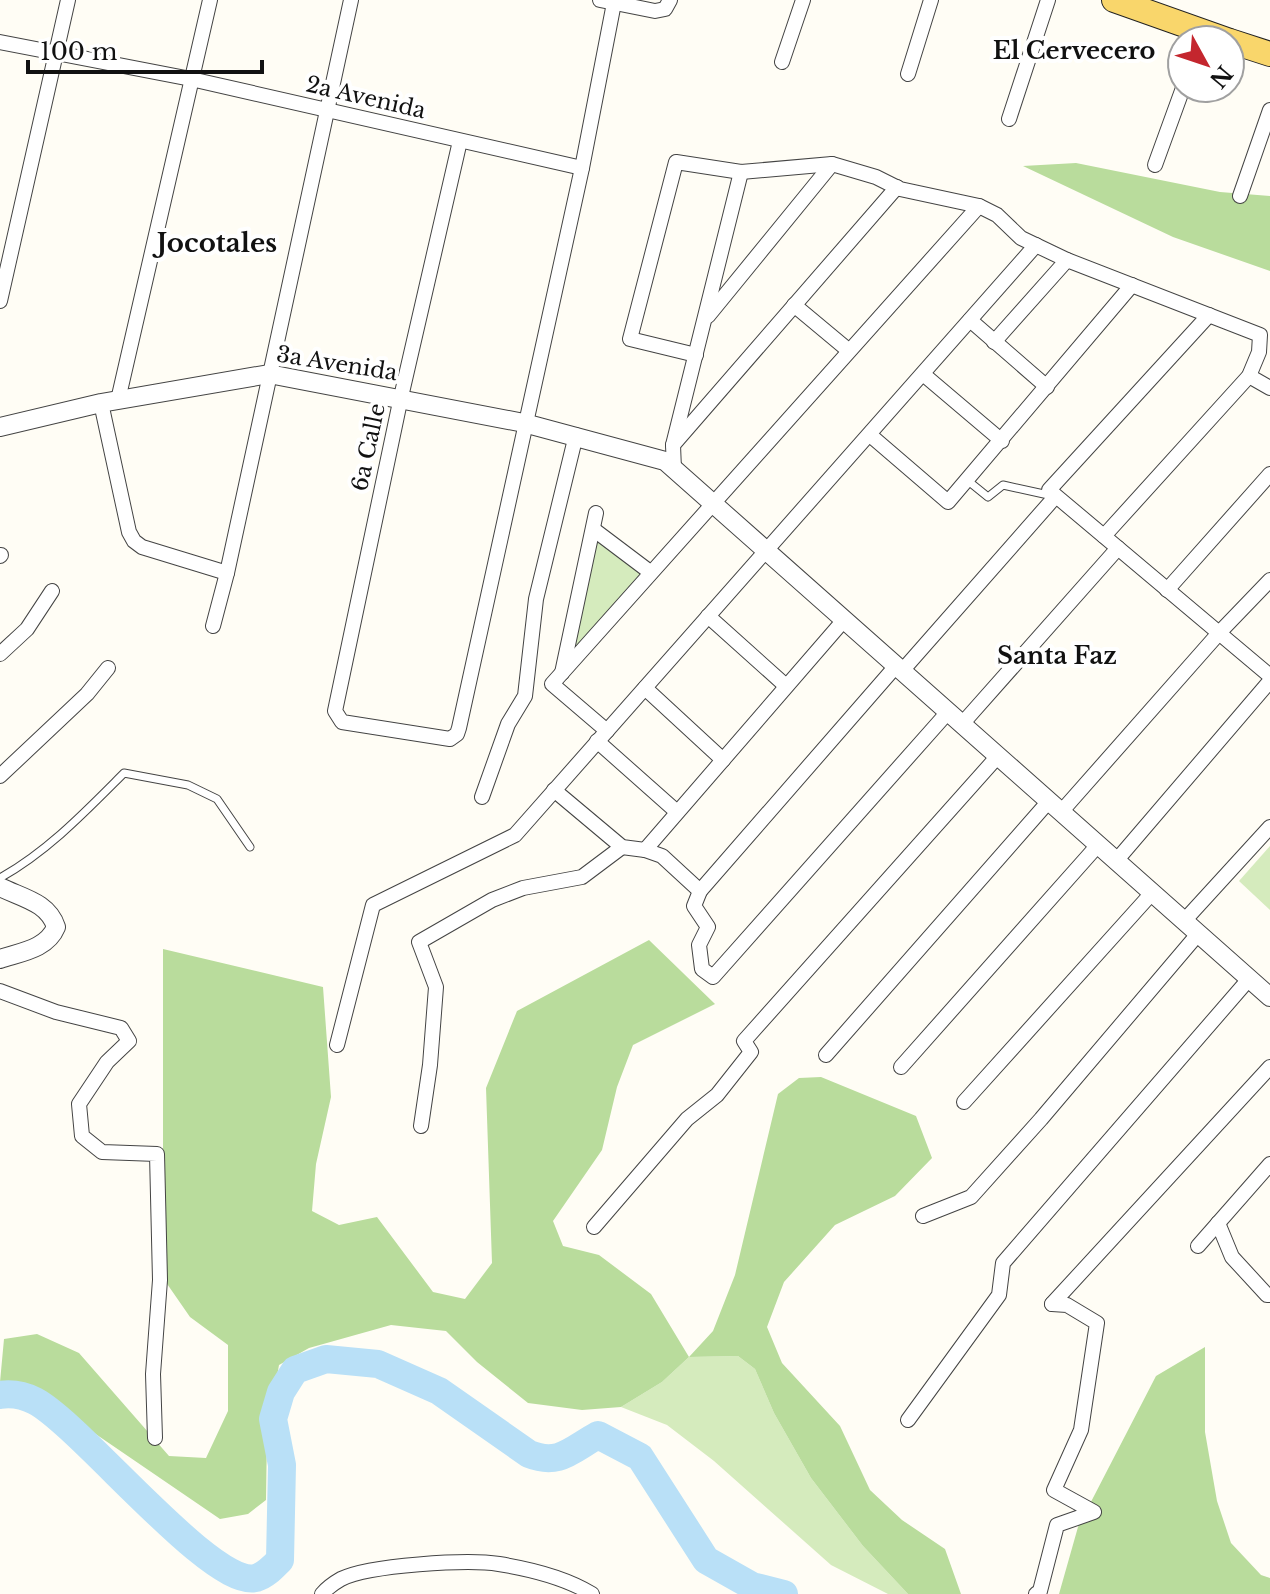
<svg xmlns="http://www.w3.org/2000/svg" width="1270" height="1594" font-family="'Libre Baskerville',serif">
	<rect width="100%" height="100%" fill="#fffdf5"/>
	<g fill="#d5ebbd">
		<path d="M593 529 650 572 562 674Z"/>
		<path d="M1270 846V910L1239 881Z"/>
		<path d="M738 1356 755 1369 774 1413 811 1478 863 1546 908 1594H888L831 1565 714 1461 667 1425 621 1407 662 1382 689 1357Z"/>
	</g>
	<g fill="#b9dc9c">
		<path d="M1076 163 1220 192 1270 196V271L1173 237 1023 166Z"/>
		<path d="M649 940 715 1004 633 1045 617 1087 602 1150 553 1221 563 1246 599 1255 651 1294 689 1357 713 1331 735 1275 778 1094 799 1078 821 1077 916 1116 932 1158 895 1196 835 1225 784 1282 767 1327 782 1363 840 1426 870 1490 902 1520 945 1549 961 1594H908L863 1546 811 1478 774 1413 755 1369 738 1356 689 1357 662 1382 621 1407 582 1410 528 1403 477 1362 446 1331 391 1325 309 1348 279 1365 267 1432 266 1500 248 1514 220 1519 40 1396 0 1382 4 1339 37 1334 79 1353 169 1456 206 1458 228 1411V1345L190 1317 163 1278V949L323 987 331 1097 316 1164 312 1211 339 1225 377 1217 433 1292 465 1299 492 1263 486 1088 517 1011Z"/>
		<path d="M1205 1347V1432L1217 1501 1231 1543 1261 1575 1270 1578V1594H1059L1078 1527 1156 1376Z"/>
	</g>
	<g fill="none" stroke-linecap="round" stroke-linejoin="round">
		<path stroke="#b9e0f7" stroke-width="28" d="M0 1395C13 1393 23 1395 35 1401 81 1425 212 1589 256 1578 266 1575 273 1567 280 1560L282 1465 273 1419 281 1392 295 1370 326 1359 378 1364 439 1391 529 1454C559 1466 571 1450 598 1435L640 1457 706 1560 752 1586 784 1594"/>
		<defs>
			<g id="service">
				<path d="M967 480 988 497 1003 485 1053 496"/>
				<path d="M0 878C48 851 85 812 124 773L188 785 217 799 250 847"/>
			</g>
			<g id="minor">
				<path d="M600 0 655 11 665 9 670 0"/>
				<path d="M0 42 191 79 582 168"/>
				<path d="M782 62 803 0"/>
				<path d="M908 74 931 0"/>
				<path d="M1009 119 1048 0"/>
				<path d="M460 141 401 397 335 711 342 722 450 739 457 734 459 728 582 168 614 3"/>
				<path d="M1155 165 1183 88"/>
				<path d="M1240 196 1270 110"/>
				<path d="M0 301 68 0"/>
				<path d="M794 305 848 350"/>
				<path d="M1209 315 1049 490 1270 676"/>
				<path d="M708 316 832 164"/>
				<path d="M970 320 1047 387"/>
				<path d="M994 342 1067 260 1260 335 1259 352 1249 376 1104 536"/>
				<path d="M696 355 630 339 676 162 741 172 832 164 876 177 900 189 979 206 997 215 1021 238 1067 260"/>
				<path d="M923 374 1002 441"/>
				<path d="M1249 376 1270 388"/>
				<path d="M118 400 210 0"/>
				<path d="M101 403 129 532 134 541 142 547 227 573"/>
				<path d="M870 435 948 502 1132 285"/>
				<path d="M673 445 897 187"/>
				<path d="M674 469 673 445 741 172"/>
				<path d="M593 529 650 572"/>
				<path d="M0 556 1 555"/>
				<path d="M1167 590 1270 474"/>
				<path d="M708 616 786 686"/>
				<path d="M213 626 227 573 351 0"/>
				<path d="M0 654 27 629 52 591"/>
				<path d="M902 671 1055 497"/>
				<path d="M562 673 596 513"/>
				<path d="M645 688 723 760"/>
				<path d="M962 724 1118 548"/>
				<path d="M607 731 552 684 979 206"/>
				<path d="M597 741 677 812"/>
				<path d="M0 776 87 694 108 668"/>
				<path d="M554 790 622 847 645 850 844 620"/>
				<path d="M482 797 508 724 525 696 536 599 576 435"/>
				<path d="M1061 812 1219 633 1270 580"/>
				<path d="M645 850 662 856 700 891 694 906 708 927 699 945 702 969 713 977 948 712"/>
				<path d="M1116 861 1270 681"/>
				<path d="M700 891 896 666"/>
				<path d="M1184 921 1270 827"/>
				<path d="M0 991 56 1012 121 1028 129 1041 107 1062 79 1104 82 1136 102 1152 157 1154 160 1280 153 1374 155 1438"/>
				<path d="M337 1045 373 905 515 835 1036 245"/>
				<path d="M826 1055 1049 801"/>
				<path d="M901 1067 1098 845"/>
				<path d="M964 1102 1152 893"/>
				<path d="M421 1126 430 1065 436 987 419 942 492 900 523 888 582 877 622 847"/>
				<path d="M923 1216 971 1197 1041 1119 1198 934"/>
				<path d="M1218 1223 1232 1257 1267 1295H1270"/>
				<path d="M594 1227 687 1119 717 1095 751 1052 744 1041 998 756"/>
				<path d="M1198 1246 1270 1164"/>
				<path d="M1052 1304 1270 1067"/>
				<path d="M908 1420 999 1295 1003 1263 1249 979"/>
				<path d="M322 1594C327 1588 334 1583 341 1579 369 1565 468 1559 499 1564 530 1569 566 1578 592 1594"/>
				<path d="M1036 1594 1040 1591 1057 1525 1094 1512 1054 1490 1081 1430 1097 1323 1067 1305 1052 1304"/>
			</g>
			<g id="tertiary">
				<path d="M0 427 101 403 269 374 524 423 665 461 1270 997"/>
				<path d="M0 887C22 898 48 902 56 927 47 949 21 952 0 959"/>
			</g>
			<g id="primary">
				<path d="M1114 0 1227 40"/>
				<path d="M1230 41 1270 54"/>
			</g>
		</defs>
		<use href="#service" stroke="#444" stroke-width="9"/>
		<use href="#minor" stroke="#444" stroke-width="16"/>
		<use href="#tertiary" stroke="#444" stroke-width="20"/>
		<use href="#primary" stroke="#222" stroke-width="26"/>
		<use href="#service" stroke="#fff" stroke-width="7"/>
		<use href="#minor" stroke="#fff" stroke-width="14"/>
		<use href="#tertiary" stroke="#fff" stroke-width="18"/>
		<use href="#primary" stroke="#f9d66b" stroke-width="24"/>
	</g>
	<g text-anchor="middle" stroke-width="8" stroke-linejoin="round" paint-order="stroke">
		<g font-size="22" fill="#111" stroke="#fff">
			<text transform="translate(366 97) rotate(13)" y="8">2a Avenida</text>
			<text transform="translate(337 363) rotate(9)" y="8">3a Avenida</text>
			<text transform="translate(368 447) rotate(-78)" y="8">6a Calle</text>
		</g>
		<g font-size="24" font-weight="bold" fill="#111" stroke="#fff">
			<text x="1074" y="59">El Cervecero</text>
			<text x="1057" y="664">Santa Faz</text>
		</g>
		<g font-size="26" font-weight="bold" fill="#111" stroke="#fff">
			<text x="217" y="252">Jocotales</text>
		</g>
	</g>
	<g transform="translate(1206 64) rotate(130)"><circle r="38" fill="#ffffff" stroke="#a0a0a0" stroke-width="2"/>
	<path d="M0-6L14 30L0 20L-14 30Z" fill="#c4262e"/>
	<text y="-12" font-size="22" font-weight="bold" text-anchor="middle" fill="#111111">N</text>
	</g>
	<path d="M28 60v12h234v-12" fill="none" stroke="#111111" stroke-width="4"/>
	<text x="40" y="60" font-size="24" fill="#111111" stroke="#ffffff" stroke-width="6" paint-order="stroke">100 m</text>
</svg>
